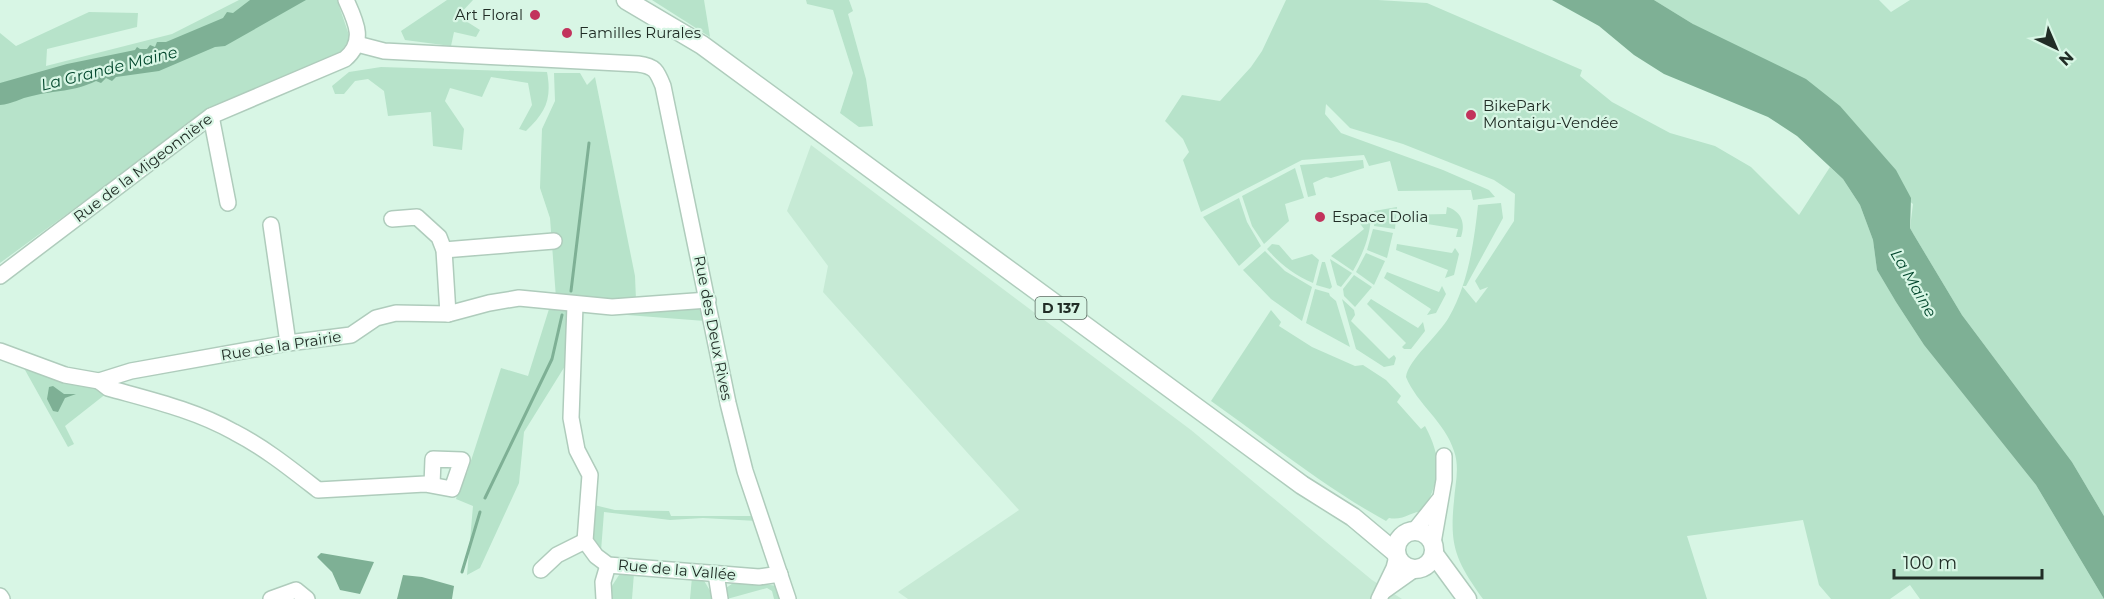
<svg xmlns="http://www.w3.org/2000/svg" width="2104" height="599" font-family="Montserrat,sans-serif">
	<rect width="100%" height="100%" fill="#d8f6e5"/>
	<path fill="#c6ead5" d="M811 145 1191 430 1372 580 1402 599H908L898 592 1019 510 823 292 828 266 787 211Z"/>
	<g fill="#b7e3ca">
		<path d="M239 0H337L350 38 337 58 202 115 0 263V33L16 46 89 12 138 13 137 27 47 49 46 66 172 34Z"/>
		<path d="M447 0H473L458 16 480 30 476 37 454 32 451 46 405 40 401 31Z"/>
		<path d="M652 0H704L710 37Z"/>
		<path d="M806 0H849L853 11 848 14 866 79 873 126 859 127 840 113 853 73 833 10 807 4Z"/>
		<path d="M1286 0H1378L1427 3 1582 70 1580 76 1612 102 1670 133 1715 146 1751 167 1799 215 1830 167 1843 179 1860 205 1873 240 1877 270 1896 302 1924 345 2036 485 2104 599H1920L1910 585 1890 599H1831L1819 585 1803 520 1687 536 1707 599H1483C1457 562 1449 548 1454 501 1455 484 1460 468 1454 451 1445 422 1417 404 1406 377 1408 360 1439 335 1449 317 1468 284 1474 243 1478 205L1501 203 1503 218 1466 286H1462L1476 303 1488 287 1480 290 1475 281 1514 221 1515 194 1494 180 1403 144 1350 128 1326 104 1325 114 1341 133 1443 170 1489 190 1495 197 1473 200 1471 190 1398 191 1390 161 1369 166 1364 155 1302 160 1201 212 1183 160 1189 152 1183 139 1165 121 1182 95 1220 101 1251 67 1262 51Z"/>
		<path d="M1654 0H1879L1891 12 1910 0H2104V516L2072 462 1962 315 1914 235 1910 228 1913 204 1693 24Z"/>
		<path d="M381 67 547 72C552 99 546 112 526 131L519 129 532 105 528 83 491 77 482 97 450 88 445 101 464 129 462 150 433 146 431 112 388 116 384 91 368 79 355 81 344 94H335L332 86 349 72Z"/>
		<path d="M554 73H580L587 85 595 77 635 276 636 300 556 298 550 218 540 188 542 129 555 101Z"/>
		<path d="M1363 160 1364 168 1331 178 1326 177 1313 183 1316 195 1308 197 1300 165Z"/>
		<path d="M1295 168 1304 198 1285 204 1289 221 1264 244 1252 226 1242 196Z"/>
		<path d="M1239 198 1247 222 1261 246 1239 266 1203 217Z"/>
		<path d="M1397 207 1395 229 1374 226V211Z"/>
		<path d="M1447 207C1461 211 1466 223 1461 237H1456L1458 229 1403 220V215L1446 214Z"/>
		<path d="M1371 212C1371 234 1364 252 1353 271L1331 256 1364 229 1356 218 1357 215Z"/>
		<path d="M1373 229 1393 233 1387 258 1367 250Z"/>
		<path d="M1272 244 1279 245 1292 260 1312 254 1319 260 1313 283C1294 275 1280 264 1267 249Z"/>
		<path d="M1397 244 1452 253 1455 248 1459 254 1454 275 1445 278 1448 270 1396 250Z"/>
		<path d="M1265 251 1285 271 1312 287 1302 321 1271 299 1243 270Z"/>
		<path d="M1366 253 1385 261 1374 285 1356 272Z"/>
		<path d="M1330 259 1352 273 1341 287 1337 285Z"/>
		<path d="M1322 262H1325L1332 287 1330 289 1316 285Z"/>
		<path d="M1387 272 1439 292 1442 286 1446 294 1436 313 1427 315 1431 309 1384 278Z"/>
		<path d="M1354 275 1372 287 1355 307 1344 296 1343 289Z"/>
		<path d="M1315 289 1329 293 1330 296 1336 301 1350 347 1306 323Z"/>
		<path d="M1342 299 1354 310 1355 315 1351 321 1389 359 1394 355 1396 358 1394 365 1384 367 1356 349Z"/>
		<path d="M1371 299 1418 328 1423 322 1425 331 1411 349H1404L1402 347 1406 343 1367 304Z"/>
		<path d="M696 308 701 310 705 321 614 314Z"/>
		<path d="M549 309 568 310 565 366 524 432 519 483 480 568 467 575 473 506 456 499 464 471 467 473 501 368 528 376Z"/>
		<path d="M1271 310 1281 322 1279 326 1312 347 1355 366 1363 365 1386 380 1401 396 1397 402 1421 429 1425 426C1443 460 1440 477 1424 511 1411 511 1404 521 1389 518L1386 521C1324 487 1269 442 1211 401Z"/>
		<path d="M20 361 107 393 65 426 74 444 68 447Z"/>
		<path d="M594 505 615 510 669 511 671 516H755L757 521 703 518 670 520 604 512 601 551 592 535Z"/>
		<path d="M634 573 632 599H610V589L619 575Z"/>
		<path d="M692 577 703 579 715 599H690Z"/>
		<path d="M736 581 778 586 782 599H774L772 591 767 588 727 599 726 588Z"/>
	</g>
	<g fill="#7eb095">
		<path d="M250 0H306L225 46 215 47 159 71 116 77 112 81 106 78 101 83 96 81C73 92 56 90 32 96 21 98 12 104 0 105V83L67 64 135 50 137 47 140 49H147L150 45 155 47 157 42H166L223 18 227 12 233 13Z"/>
		<path d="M1552 0H1654L1693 24 1806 79 1840 106 1896 170 1911 198 1910 228 1914 235 1962 315 2072 462 2104 516V599L2036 485 1924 345 1896 302 1877 270 1873 240 1860 205 1843 179 1797 136 1768 117 1664 74 1634 55 1599 26Z"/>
		<path d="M53 386 64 394H76L65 398 58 412 53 411 47 399 49 387Z"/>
		<path d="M321 553 374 562 360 594 340 590 332 572 317 557Z"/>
		<path d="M403 575 422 577 454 586 452 599H397Z"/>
	</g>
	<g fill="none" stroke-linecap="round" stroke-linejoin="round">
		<g stroke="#7eb095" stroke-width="3">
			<path d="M571 291 589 143"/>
			<path d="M485 498 552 359 562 315"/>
			<path d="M462 572 480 512"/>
		</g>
		<defs>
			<g id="minor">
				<path d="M357 44 384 51 638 64C655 66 657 71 663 86L728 403 745 471 788 599"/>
				<path d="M211 116 228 203"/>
				<path d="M392 219 417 217 439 237 444 250 448 314"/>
				<path d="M271 225 288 343"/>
				<path d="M444 250 554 241"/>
				<path d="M0 276 211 116 345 59C366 41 356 22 346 0"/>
				<path d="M575 305 571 418 577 450 590 475 585 541 596 556 608 565 759 577 780 574"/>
				<path d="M0 351 65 375 99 381 131 371 288 343 351 335 376 318 396 313 448 314 489 303 519 298 612 307 708 300"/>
				<path d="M99 381 108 388C151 400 195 410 234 432 265 448 291 469 318 490L425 484 452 489 462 460 433 459 432 485"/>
				<path d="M1415 530 1439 500"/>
				<path d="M1433 543 1444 480V456"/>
				<path d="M541 570 557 555 585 541"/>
				<path d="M716 574 720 599"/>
				<path d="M1384 591 1415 569"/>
				<path d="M0 596 2 599"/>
				<path d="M271 599 296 590 307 599"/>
				<path d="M604 599 603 582 608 565"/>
				<path d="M1379 599 1394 568 1397 556"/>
			</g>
			<g id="major">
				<path d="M626 0 702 45 1302 485 1353 517 1396 553"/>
				<circle cx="1415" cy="550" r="19"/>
				<path d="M1434 554 1467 599"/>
			</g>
		</defs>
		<use href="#minor" stroke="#afccbc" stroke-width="18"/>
		<use href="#major" stroke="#afccbc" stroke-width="21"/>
		<use href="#minor" stroke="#fff" stroke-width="15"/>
		<use href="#major" stroke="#fff" stroke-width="18"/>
	</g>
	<g fill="#c2335c" stroke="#d8f6e5" stroke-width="2">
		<circle cx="535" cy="15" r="6"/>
		<circle cx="567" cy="33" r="6"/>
		<circle cx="1471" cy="115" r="6"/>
		<circle cx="1320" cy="217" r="6"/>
	</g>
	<g text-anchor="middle" stroke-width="4.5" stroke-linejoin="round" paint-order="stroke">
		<rect fill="#d8f6e5" stroke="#58695f" stroke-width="1.5" x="1035.5" y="297" width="51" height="22" rx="4.5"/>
		<g font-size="14" font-weight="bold" fill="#212d26">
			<text x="1061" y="313">D 137</text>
		</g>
		<g font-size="15" fill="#212d26" stroke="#d8f6e5" text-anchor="start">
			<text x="523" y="20" text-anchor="end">Art Floral</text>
			<text x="579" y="38">Familles Rurales</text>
			<text x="1483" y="111">BikePark<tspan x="1483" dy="17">Montaigu-Vendée</tspan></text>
			<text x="1332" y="222">Espace Dolia</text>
		</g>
		<g font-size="15" fill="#212d26" stroke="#d8f6e5">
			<text transform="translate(143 168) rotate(-37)" y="5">Rue de la Migeonnière</text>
			<text transform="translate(713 328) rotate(79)" y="5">Rue des Deux Rives</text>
			<text transform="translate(281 346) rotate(-9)" y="5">Rue de la Prairie</text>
			<text transform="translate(677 570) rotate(5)" y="5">Rue de la Vallée</text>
		</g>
		<g font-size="16" font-style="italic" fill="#03472d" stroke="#d8f6e5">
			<text transform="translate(109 68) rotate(-14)" y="6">La Grande Maine</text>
			<text transform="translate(1914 283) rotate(60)" y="6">La Maine</text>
		</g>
	</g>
	<g transform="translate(2056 48) rotate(136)" stroke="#d8f6e5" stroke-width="4.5" paint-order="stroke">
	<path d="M0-4.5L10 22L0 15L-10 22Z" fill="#212d26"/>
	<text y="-9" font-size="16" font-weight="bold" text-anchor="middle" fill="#212d26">N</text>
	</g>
	<path d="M1894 569v9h148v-9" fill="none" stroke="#212d26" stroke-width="3"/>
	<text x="1903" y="569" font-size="18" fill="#212d26" stroke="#d8f6e5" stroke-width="4.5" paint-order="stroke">100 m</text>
</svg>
